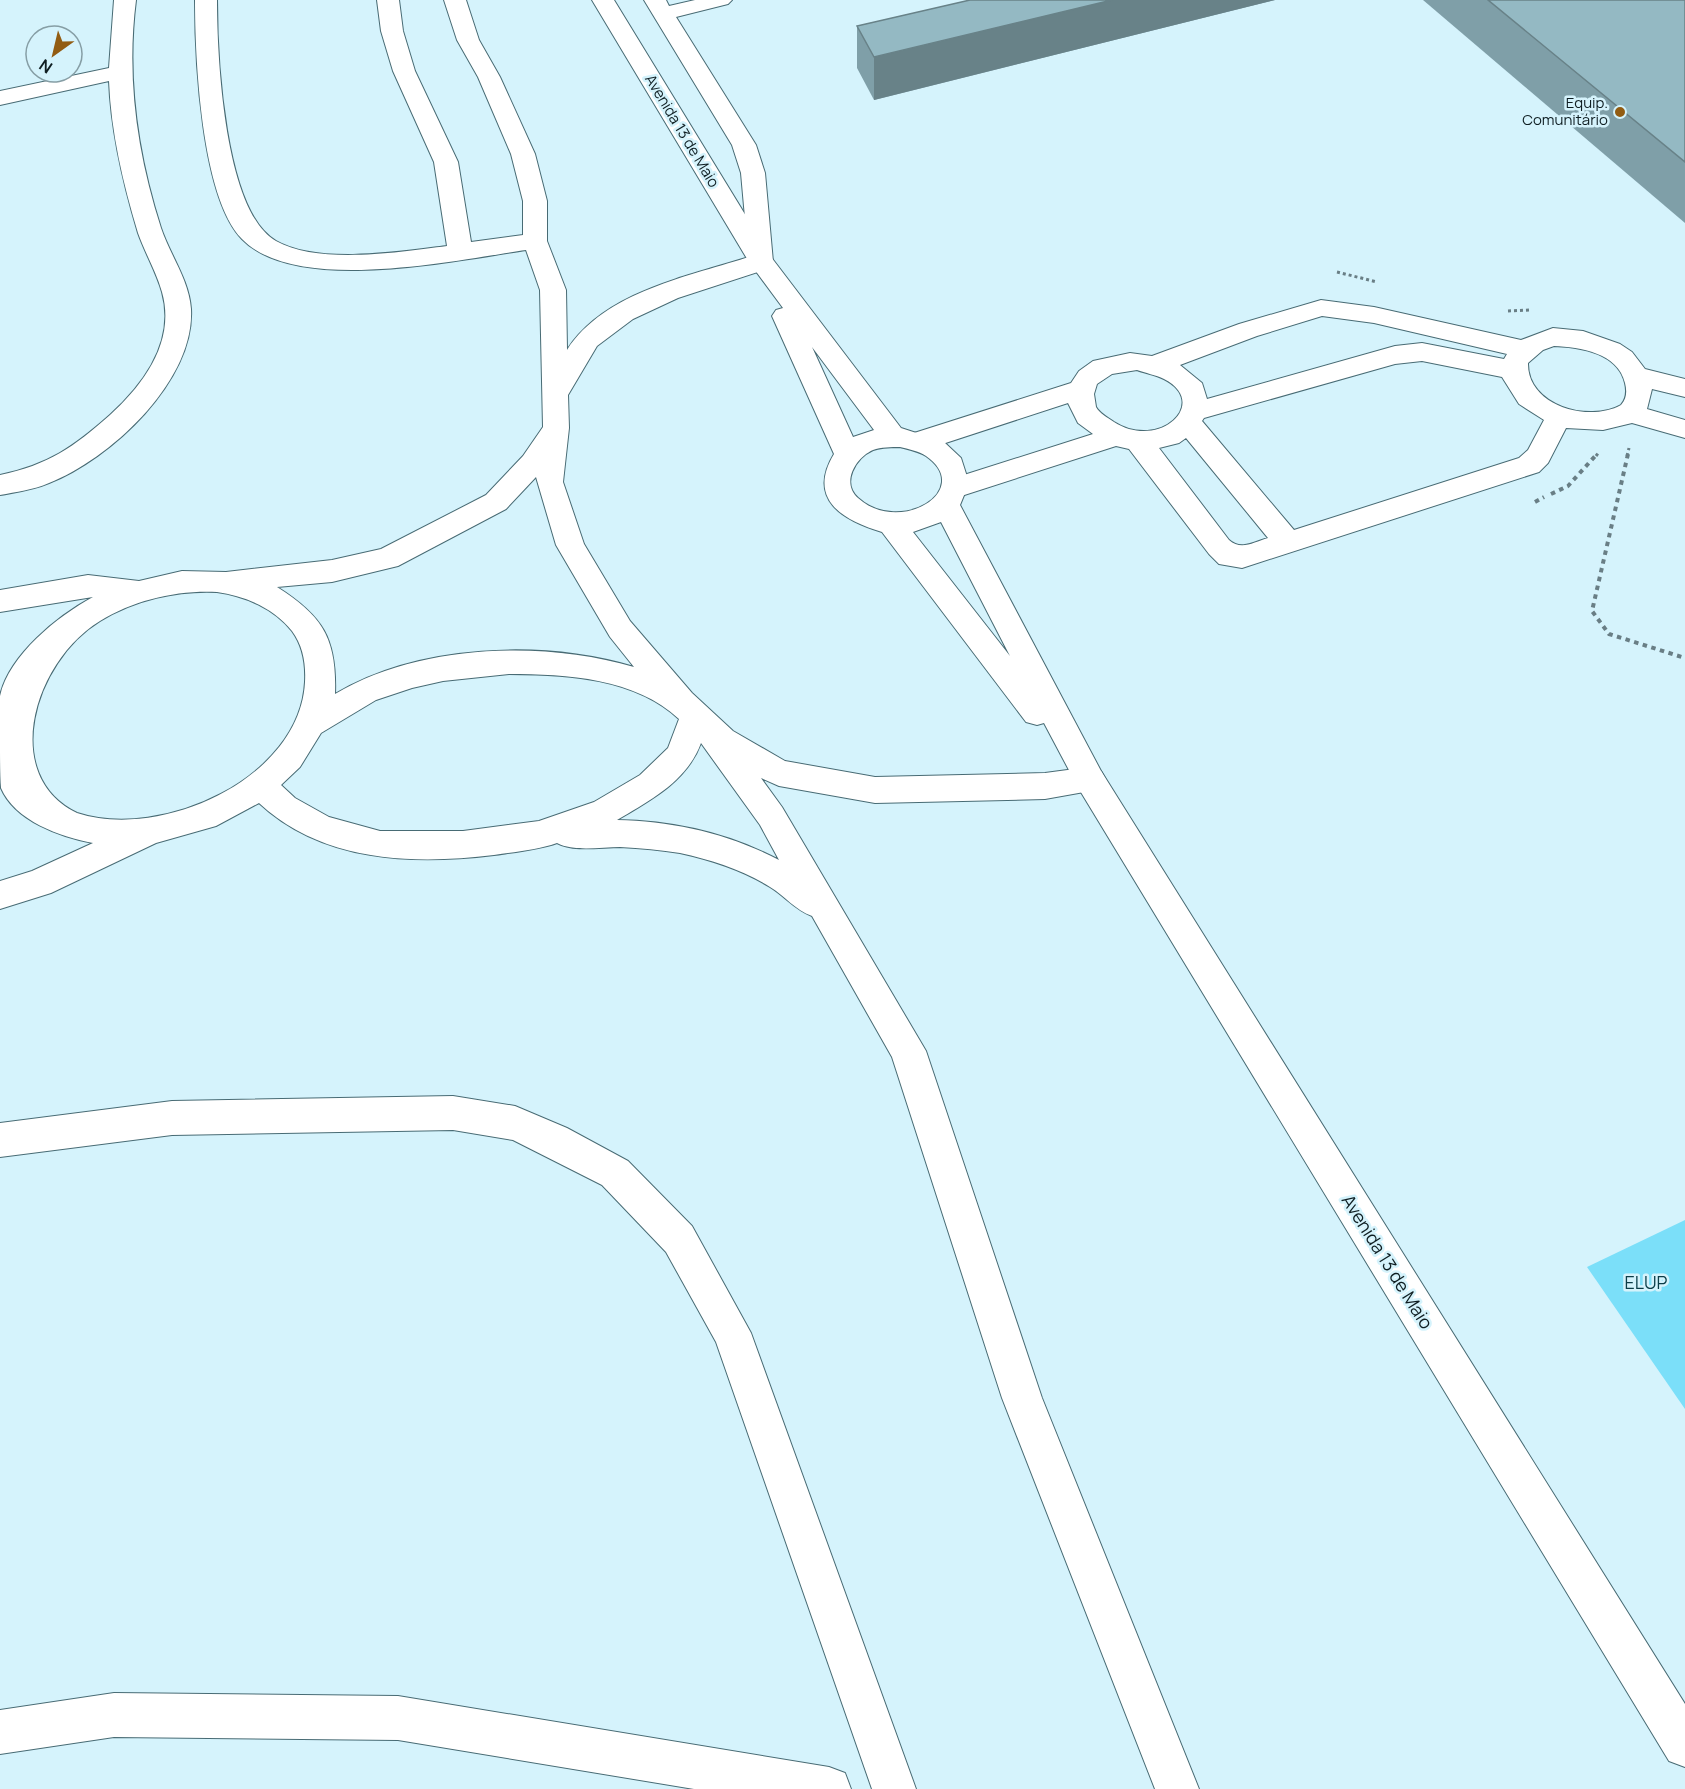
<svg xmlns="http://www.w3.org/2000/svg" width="1685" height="1789" font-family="Manrope,sans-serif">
	<rect width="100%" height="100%" fill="#d5f3fc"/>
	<path fill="#7bdff9" d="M1685 1220V1409L1587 1267Z"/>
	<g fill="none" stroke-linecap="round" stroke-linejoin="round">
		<defs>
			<g id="minor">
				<path d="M114 0H136C126 78 137 153 161 228 170 255 189 280 191 309 195 381 110 459 49 483 33 490 16 492 0 495V475C48 465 74 447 110 415 144 384 176 341 162 292 156 271 145 253 138 233 123 183 111 133 109 81L0 105V91L109 68Z"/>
				<path d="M644 0H666L669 6 695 0H732L728 4 676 17 756 145 765 173 773 262 770 268 761 270 752 268 749 262 741 173 732 145Z"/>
				<path d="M1321 300 1374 307 1521 340 1553 328 1583 331 1620 344 1632 352 1645 369 1685 379V397L1652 389 1647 409 1685 420V438L1632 423 1603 430 1566 428 1548 463 1539 472 1242 568 1219 564 1209 554 1129 449 1116 446 955 498 945 495 941 488 945 481 1093 434 1078 423 1068 403 921 451 911 448 907 441 911 434 1071 383 1079 371 1093 361 1130 353 1152 356 1239 324ZM1322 316 1374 323 1507 354 1504 359 1422 343 1395 346 1207 399 1202 383 1180 365 1257 336ZM1554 346C1580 347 1618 353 1625 383 1627 391 1627 398 1621 405 1589 423 1527 406 1528 363L1543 350ZM1422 361 1502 377 1519 404 1544 420 1528 450 1519 458 1294 530 1202 421 1204 418 1395 364ZM1137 370C1145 373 1156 375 1164 379 1211 403 1159 451 1114 422 1107 417 1100 414 1096 407L1094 394 1097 384 1112 374ZM1186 438 1268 538C1254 542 1241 551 1229 540L1159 448 1179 443Z"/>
				<path d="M453 1096 515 1106 567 1128 628 1161 692 1226 751 1333 916 1789H872L716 1342 666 1252 602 1185 513 1140 453 1130 172 1135 0 1157V1123L172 1101Z"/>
				<path d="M114 1693 398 1696 829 1767 845 1773 851 1789H694L398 1740 114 1737 0 1754V1710Z"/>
			</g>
			<path id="tertiary" d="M195 0H217C217 55 224 212 276 241 318 265 400 252 447 246L434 162 393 71 381 31 377 0H399L403 31 415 71 458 162 471 242 523 235V201L511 154 478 77 457 40 444 0H466L479 40 500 77 535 154 547 201V241L566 290 567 350C605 291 691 276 752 256L761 254 770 256 773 262 770 268 678 298 633 319 597 346 568 395 569 428 563 482 584 544 630 621 692 693 733 731 785 761 875 777 1045 773 1090 767 1101 771 1106 780 1101 789 1045 799 875 803 779 786 761 778 782 807 926 1051 1042 1398 1199 1789H1155L1002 1398 892 1057 812 916C795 910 785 896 770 887 743 870 712 860 680 853 661 850 640 848 620 847 601 847 574 852 557 843 537 850 515 852 494 855 413 865 322 862 259 803L216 826 156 843 51 893 0 909V881L32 871 93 843C61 837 15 821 1 788 0 776 0 755 0 742 0 728 0 710 0 696 9 655 58 616 93 597L0 612V590L88 575 139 581 182 571 226 572 332 560 381 549 486 495 523 456 543 427 540 290 526 250C456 260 296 295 242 239 201 197 195 57 195 0ZM536 477 556 545 610 637 634 667C542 640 419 644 335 694 337 639 323 616 277 587L332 582 398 566 506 509ZM217 592C245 596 274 608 292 631 303 646 306 663 305 682 300 778 162 841 77 813 0 776 33 662 100 621 134 600 177 590 217 592ZM509 674C567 674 635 678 679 719L668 748 640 775 594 802 539 821 463 831H380L329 817 295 798 281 785 300 767 321 733 376 700 412 688 443 681ZM701 743 760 825 779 860C730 834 673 821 617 820 651 800 687 781 701 743Z"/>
			<path id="secondary" d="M592 0H614L771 257 901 428 944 442 961 458 969 483 960 505 1101 771 1685 1704V1767L1669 1761 1079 789 1044 723 1037 725 1026 722 882 532C842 520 807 499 834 454L772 316 776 310 783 308 749 262ZM812 347 874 430 853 437ZM900 447C908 449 919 451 926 456 975 490 900 536 858 498 841 483 855 458 873 450 881 447 891 447 900 447ZM941 522 1010 656 913 532Z"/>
		</defs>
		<use href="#minor" stroke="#486b74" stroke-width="2"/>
		<use href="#tertiary" stroke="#486b74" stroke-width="2"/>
		<use href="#secondary" stroke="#486b74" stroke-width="2"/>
		<g stroke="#697e85" stroke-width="3" stroke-dasharray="3 3" stroke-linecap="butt">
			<path d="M1337 272 1377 282"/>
			<path d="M1508 311 1530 310"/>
			<path d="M1596 456 1599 452"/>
			<path d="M1627 456 1629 448"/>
		</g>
		<g stroke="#697e85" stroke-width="4" stroke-dasharray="4.5 4.5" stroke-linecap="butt">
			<path d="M1628 454 1592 611 1609 634 1685 658"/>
			<path d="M1551 494 1568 486 1597 454"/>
			<path d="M1535 502 1544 497"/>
		</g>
		<use href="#minor" fill="#fff" fill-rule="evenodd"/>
		<use href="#tertiary" fill="#fff" fill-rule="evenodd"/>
		<use href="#secondary" fill="#fff" fill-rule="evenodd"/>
	</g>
	<g fill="#7f9fa8">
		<path d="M970 0H1275L874 100 857 68V26Z"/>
		<path d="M1423 0H1685V223Z"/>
	</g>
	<path fill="#688288" d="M1112 0H1275L874 100V57Z"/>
	<g fill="#94b9c3" stroke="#688288" stroke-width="1.5">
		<path d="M970 0H1112L874 57 857 26Z"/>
		<path d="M1488 0H1685V162Z"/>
	</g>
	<circle fill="#925c12" stroke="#d5f3fc" stroke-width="2" cx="1620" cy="112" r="6"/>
	<g text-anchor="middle" stroke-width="5" stroke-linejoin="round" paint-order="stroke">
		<g font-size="15" fill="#0f1e22" stroke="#d5f3fc" text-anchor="end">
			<text x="1608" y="108">Equip.<tspan x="1608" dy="17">Comunitário</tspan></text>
		</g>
		<g font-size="15" fill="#0f1e22" stroke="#d5f3fc">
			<text transform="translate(682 131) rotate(59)" y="5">Avenida 13 de Maio</text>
		</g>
		<g font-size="18" fill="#0f1e22" stroke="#d5f3fc">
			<text transform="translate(1387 1262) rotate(58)" y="6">Avenida 13 de Maio</text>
		</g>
		<g font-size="18" fill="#0b3d48" stroke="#d5f3fc">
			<text x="1646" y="1289">ELUP</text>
		</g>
	</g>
	<g transform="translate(54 54) rotate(214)"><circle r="28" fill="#d5f3fc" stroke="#869ea5" stroke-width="1.5"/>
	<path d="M0-4.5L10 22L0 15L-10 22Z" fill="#925c12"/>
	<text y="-9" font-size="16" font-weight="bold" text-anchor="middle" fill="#0f1e22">N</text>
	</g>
</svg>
